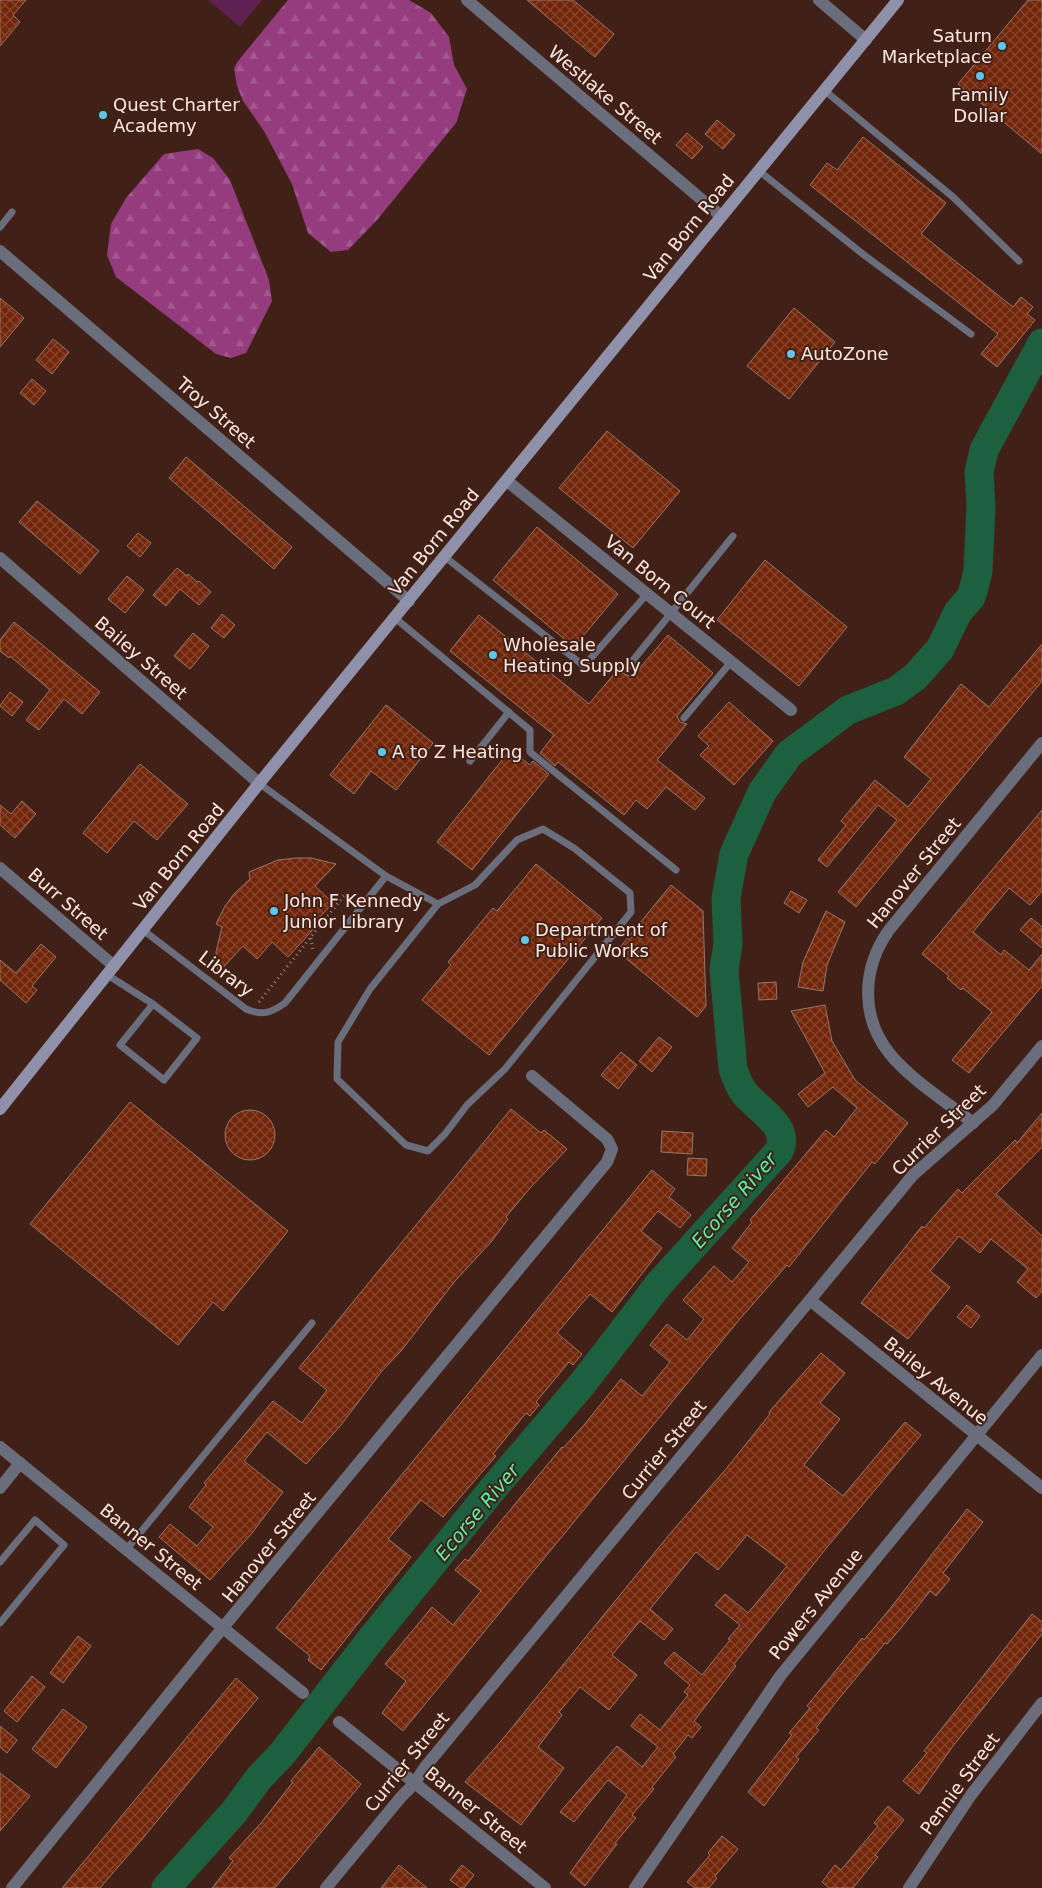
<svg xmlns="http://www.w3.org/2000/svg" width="1042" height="1888" font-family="'DejaVu Sans',sans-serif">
	<defs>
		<pattern id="forest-firs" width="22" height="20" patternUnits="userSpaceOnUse" patternTransform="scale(1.25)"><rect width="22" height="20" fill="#943c7d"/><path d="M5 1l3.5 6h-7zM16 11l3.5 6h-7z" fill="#a4588f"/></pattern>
		<pattern id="building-cross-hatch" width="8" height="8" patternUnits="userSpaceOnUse" patternTransform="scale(1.25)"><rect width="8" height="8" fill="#722609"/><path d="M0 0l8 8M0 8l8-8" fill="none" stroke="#87462d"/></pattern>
	</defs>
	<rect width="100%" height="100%" fill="#412117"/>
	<g fill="url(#forest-firs)">
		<path d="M288 0H409L431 13 449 37 454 65 467 89 456 123 377 220 348 250 331 252 308 233 292 184 264 131 243 101 237 86 234 68 238 61Z"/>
		<path d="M198 149 213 158 230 180 269 280 272 301 246 353 231 358 216 354 116 277 107 255 111 224 126 198 164 154Z"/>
	</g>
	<path fill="#5f214f" d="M208 0H262L240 27Z"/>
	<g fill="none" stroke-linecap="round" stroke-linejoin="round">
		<path stroke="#1d6040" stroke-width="29" d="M166 1888 234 1812 259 1778 282 1754 372 1638 491 1491 583 1383 659 1284 779 1151C791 1127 759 1110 745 1094 739 1086 736 1078 733 1069L724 970 728 944 726 898 734 854 762 792 789 754 848 710 896 691 915 677 940 649 958 612 971 597 974 587 978 571 981 506 979 472 984 450 1042 343"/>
	</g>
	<g fill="url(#building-cross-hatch)" stroke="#9a7467">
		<path d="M0 0H26L13 15 20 22 0 46Z"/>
		<path d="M527 0H573L614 34 595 57Z"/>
		<path d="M1028 0H1042V154L958 84Z"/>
		<path d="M717 120 735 135 723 149 705 134Z"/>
		<path d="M687 133 703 147 692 159 676 145Z"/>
		<path d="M863 137 946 203 921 234 1013 307 1021 297 1033 307 1027 314 1035 320 997 367 981 354 998 334 810 185 827 163 837 170Z"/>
		<path d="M0 298 24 318 0 347Z"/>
		<path d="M794 308 835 342 789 399 747 366Z"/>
		<path d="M53 339 69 352 52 374 36 360Z"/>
		<path d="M32 379 46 391 34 405 20 393Z"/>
		<path d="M607 431 680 491 633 548 559 488Z"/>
		<path d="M186 457 292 547 274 569 169 478Z"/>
		<path d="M37 501 99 551 80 574 19 522Z"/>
		<path d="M537 527 618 594 574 647 493 580Z"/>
		<path d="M138 533 151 543 140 557 127 546Z"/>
		<path d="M765 560 847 627 799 686 717 620Z"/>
		<path d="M177 568 187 576 188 574 197 582 199 581 211 592 199 605 180 589 166 606 153 595Z"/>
		<path d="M127 576 144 590 125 613 108 599Z"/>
		<path d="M222 614 235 625 224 638 211 628Z"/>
		<path d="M479 615 589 704 620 667 622 673 632 677 668 635 713 673 677 716 680 722 687 724 657 760 705 798 695 810 666 787 647 809 636 800 624 815 558 762 555 766 540 753 554 735 450 651Z"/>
		<path d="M14 622 100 692 82 714 64 699 39 730 26 720 50 690 10 656 9 658 0 651V640Z"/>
		<path d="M193 633 209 646 190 669 174 656Z"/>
		<path d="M1042 644V681L856 907 838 892 897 820 878 805 827 867 818 860 846 825 841 821 875 780 908 807 931 779 904 757 961 684 989 707Z"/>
		<path d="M10 692 23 702 12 716 0 706Z"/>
		<path d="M729 702 773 741 734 785 700 755 709 746 698 736Z"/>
		<path d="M386 705 433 743 396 790 371 771 354 794 330 775Z"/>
		<path d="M510 750 530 765 533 761 549 774 472 870 437 842Z"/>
		<path d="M140 764 188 804 157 840 134 821 107 853 83 833Z"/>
		<path d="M22 801 36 814 15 838 0 825V805L11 814Z"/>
		<path d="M1042 810V891L1030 905 1009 888 973 932 1001 955 1004 950 1029 970 1042 954V986L969 1073 952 1060 992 1012 963 988 961 990 947 978 949 976 922 954Z"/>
		<path d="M296 858H311L336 864 315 886 333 903 316 921 318 924 288 957 272 942 257 959 243 946 218 973 216 952 222 927 216 924 225 906 234 894 250 879 249 872 278 860Z"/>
		<path d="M536 864 602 918 489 1055 422 1000 451 965 448 962 493 908 497 911Z"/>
		<path d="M671 885 703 911 706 1006 697 1017 617 951Z"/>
		<path d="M791 891 807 900 799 913 784 903Z"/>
		<path d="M826 911 845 922 827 965 823 991 798 987 803 962Z"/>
		<path d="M1031 918 1042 927V948L1020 930Z"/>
		<path d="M41 944 56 957 32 986 37 990 26 1003 0 980V960L16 973Z"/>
		<path d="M776 982 777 999 759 1000 758 983Z"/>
		<path d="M825 1005 832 1041 855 1080 908 1123 875 1164 872 1162 789 1267 787 1265 739 1320 403 1731 382 1713 406 1681 385 1664 432 1607 453 1625 481 1591 455 1570 465 1559 468 1561 562 1447 563 1448 584 1425 621 1379 642 1396 670 1362 650 1345 667 1324 687 1340 704 1319 683 1300 714 1266 732 1282 749 1262 732 1248 752 1222 750 1220 826 1130 834 1137 857 1108 833 1087 808 1107 798 1094 825 1073 791 1011Z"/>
		<path d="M659 1037 672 1047 652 1072 639 1061Z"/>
		<path d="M621 1052 637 1065 618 1089 601 1075Z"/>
		<path d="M130 1102 288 1231 223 1311 213 1302 178 1345 30 1224Z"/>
		<path d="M511 1109 541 1133 544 1130 567 1149 530 1188 506 1217 508 1219 491 1242 455 1281 401 1351 381 1372 341 1425 306 1464 267 1432 244 1461 283 1492 252 1533 210 1580 159 1537 170 1524 197 1546 213 1527 189 1507 206 1485 204 1483 273 1401 302 1423 327 1390 299 1368Z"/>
		<circle cx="250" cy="1135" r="25"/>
		<path d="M1042 1113V1147L996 1194 1042 1236V1291L1036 1298 1017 1282 1028 1269 991 1239 980 1253 959 1236 930 1271 950 1287 908 1339 861 1303 922 1226 924 1228 958 1189 962 1193 1015 1140 1017 1143Z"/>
		<path d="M662 1131 693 1133 692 1154 661 1152Z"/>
		<path d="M688 1158 707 1159 706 1176 687 1175Z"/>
		<path d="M652 1170 675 1189 669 1197 691 1215 680 1228 658 1211 641 1231 662 1248 612 1312 590 1294 557 1333 582 1354 573 1365 569 1362 536 1402 539 1405 530 1416 526 1413 493 1454 496 1456 443 1517 421 1500 405 1519 388 1539 411 1557 321 1670 308 1660 310 1656 276 1628Z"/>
		<path d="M967 1305 980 1316 971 1328 957 1317Z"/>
		<path d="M821 1353 845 1373 820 1403 840 1419 804 1465 843 1496 905 1422 921 1435 828 1546 734 1664 736 1666 694 1721 701 1727 692 1738 688 1735 673 1754 676 1757 652 1787 654 1789 632 1815 636 1818 615 1843 617 1844 585 1886 570 1873 627 1795 608 1780 574 1822 560 1812 617 1746 642 1767 658 1747 631 1726 640 1714 660 1730 688 1695 684 1692 690 1685 664 1663 674 1652 702 1675 730 1640 728 1639 740 1625 715 1605 725 1594 748 1613 787 1566 747 1535 718 1570 696 1552 650 1609 673 1629 664 1640 640 1621 612 1655 637 1675 609 1710 580 1687 559 1712 562 1715 538 1747 564 1768 521 1825 465 1782 501 1741 669 1535 726 1469 770 1414 769 1412Z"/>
		<path d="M967 1509 983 1522 943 1573 950 1579 936 1596 930 1591 901 1628 887 1644 885 1643 836 1702 816 1728 819 1730 796 1757 799 1759 764 1806 748 1792 792 1735 789 1733 810 1708 807 1706 862 1638 864 1640 893 1605Z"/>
		<path d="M1032 1614 1042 1622V1634L953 1746 919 1794 903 1781 927 1753 924 1751Z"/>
		<path d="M78 1636 91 1646 63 1683 50 1673Z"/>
		<path d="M32 1676 45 1687 17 1722 4 1711Z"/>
		<path d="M236 1678 258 1698 143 1838 100 1888H62Z"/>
		<path d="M63 1709 87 1727 56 1768 32 1749Z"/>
		<path d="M0 1726 17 1740 7 1753 0 1747Z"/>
		<path d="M319 1747 361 1784 275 1888H212L233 1861 229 1858 261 1823 293 1782 291 1781Z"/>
		<path d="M0 1773 30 1796 0 1831Z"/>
		<path d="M888 1806 904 1820 875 1855 878 1857 853 1888H829L822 1882 835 1865 841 1870 878 1826 874 1823Z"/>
		<path d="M722 1836 738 1849 715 1876 717 1878 709 1888H695L687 1882 710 1855 708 1853Z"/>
		<path d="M399 1865 427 1888H381Z"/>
		<path d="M462 1865 474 1875 464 1888H461L450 1880Z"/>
	</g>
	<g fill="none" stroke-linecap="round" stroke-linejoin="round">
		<g stroke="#9e837b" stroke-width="3" stroke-dasharray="1 4" stroke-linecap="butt">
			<path d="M311 938 313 951"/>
			<path d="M259 1002 346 893"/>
		</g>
		<g stroke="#6a6d7c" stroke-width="7">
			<path d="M824 90 953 197 1019 261"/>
			<path d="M758 170 864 255 971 334"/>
			<path d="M0 227 12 212"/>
			<path d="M445 557 584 666 647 594"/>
			<path d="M395 618 530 730V752L676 870"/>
			<path d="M626 669 733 536"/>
			<path d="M684 718 731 662"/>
			<path d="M470 761 509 712"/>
			<path d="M260 784 386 876 438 904 475 885 517 840 543 829 574 848 630 893 631 912 505 1069 467 1105 445 1134 428 1151 406 1145 337 1079 338 1042 370 989 438 904"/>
			<path d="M143 930 246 1009C262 1016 271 1013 285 1003L386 876"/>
			<path d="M106 974 153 1004 197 1038 164 1080 120 1045 153 1004"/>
			<path d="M126 1550 312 1323"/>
			<path d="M0 1562 35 1520 64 1545 0 1623"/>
		</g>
		<g stroke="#6a6d7c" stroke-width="12">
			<path d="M467 0 721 216"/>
			<path d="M819 0 866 40"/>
			<path d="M0 251 409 601"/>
			<path d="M507 481 791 710"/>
			<path d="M0 558 260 784"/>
			<path d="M0 868 114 966"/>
			<path d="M973 1123C948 1103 909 1078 890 1054 860 1017 862 968 889 930L1042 743"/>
			<path d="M810 1300 1042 1488"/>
			<path d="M0 1447 303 1693"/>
			<path d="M0 1488 20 1463"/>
			<path d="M339 1722 545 1888"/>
			<path d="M12 1888 211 1642 607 1162 612 1149 607 1139 532 1076"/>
			<path d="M326 1888 401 1797 414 1784 425 1767 913 1175 993 1105 1042 1046"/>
			<path d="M635 1888 781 1675 1042 1355"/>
			<path d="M909 1888 971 1795 1042 1703"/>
		</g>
		<path stroke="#8e91a9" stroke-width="12" d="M0 1109 257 786 898 0"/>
	</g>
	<g fill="#5ac8e6" stroke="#412117" stroke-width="2">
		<circle cx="1002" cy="46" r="5"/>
		<circle cx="980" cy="76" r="5"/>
		<circle cx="103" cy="115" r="5"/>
		<circle cx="791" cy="354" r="5"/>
		<circle cx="493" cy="655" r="5"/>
		<circle cx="382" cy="752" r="5"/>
		<circle cx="274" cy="911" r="5"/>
		<circle cx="525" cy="940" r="5"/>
	</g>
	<g text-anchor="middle" stroke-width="4" stroke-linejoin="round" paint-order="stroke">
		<g font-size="18" fill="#fee8e1" stroke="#412117" text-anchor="start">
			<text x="992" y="42" text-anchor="end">Saturn<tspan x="992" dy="21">Marketplace</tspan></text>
			<text x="980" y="101" text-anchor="middle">Family<tspan x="980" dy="21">Dollar</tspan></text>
			<text x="113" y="111">Quest Charter<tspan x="113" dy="21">Academy</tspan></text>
			<text x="801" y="360">AutoZone</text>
			<text x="503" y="651">Wholesale<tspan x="503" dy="21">Heating Supply</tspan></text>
			<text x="392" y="758">A to Z Heating</text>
			<text x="284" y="907">John F Kennedy<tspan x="284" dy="21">Junior Library</tspan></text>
			<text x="535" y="936">Department of<tspan x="535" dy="21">Public Works</tspan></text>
		</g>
		<g font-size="18" fill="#fee8e1" stroke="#412117">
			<text transform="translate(605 95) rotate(40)" y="6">Westlake Street</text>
			<text transform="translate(689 228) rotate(-51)" y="6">Van Born Road</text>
			<text transform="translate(216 413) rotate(41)" y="6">Troy Street</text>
			<text transform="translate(434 542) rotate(-51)" y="6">Van Born Road</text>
			<text transform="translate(660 582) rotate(39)" y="6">Van Born Court</text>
			<text transform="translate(141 658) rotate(41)" y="6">Bailey Street</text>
			<text transform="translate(179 857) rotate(-51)" y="6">Van Born Road</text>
			<text transform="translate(914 873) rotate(-51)" y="6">Hanover Street</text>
			<text transform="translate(68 904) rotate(41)" y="6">Burr Street</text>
			<text transform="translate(226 974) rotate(37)" y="6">Library</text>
			<text transform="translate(939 1130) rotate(-44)" y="6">Currier Street</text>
			<text transform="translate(936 1381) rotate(39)" y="6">Bailey Avenue</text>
			<text transform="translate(664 1450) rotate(-51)" y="6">Currier Street</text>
			<text transform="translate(151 1547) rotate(39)" y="6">Banner Street</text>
			<text transform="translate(269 1547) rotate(-51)" y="6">Hanover Street</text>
			<text transform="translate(816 1604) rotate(-51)" y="6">Powers Avenue</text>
			<text transform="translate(407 1762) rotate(-51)" y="6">Currier Street</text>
			<text transform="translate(960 1784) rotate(-54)" y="6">Pennie Street</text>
			<text transform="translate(476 1810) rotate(39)" y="6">Banner Street</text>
		</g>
		<g font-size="19" font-style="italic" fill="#53f5a9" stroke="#412117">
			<text transform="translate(734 1200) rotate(-49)" y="7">Ecorse River</text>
			<text transform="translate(477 1512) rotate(-50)" y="7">Ecorse River</text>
		</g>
	</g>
</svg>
